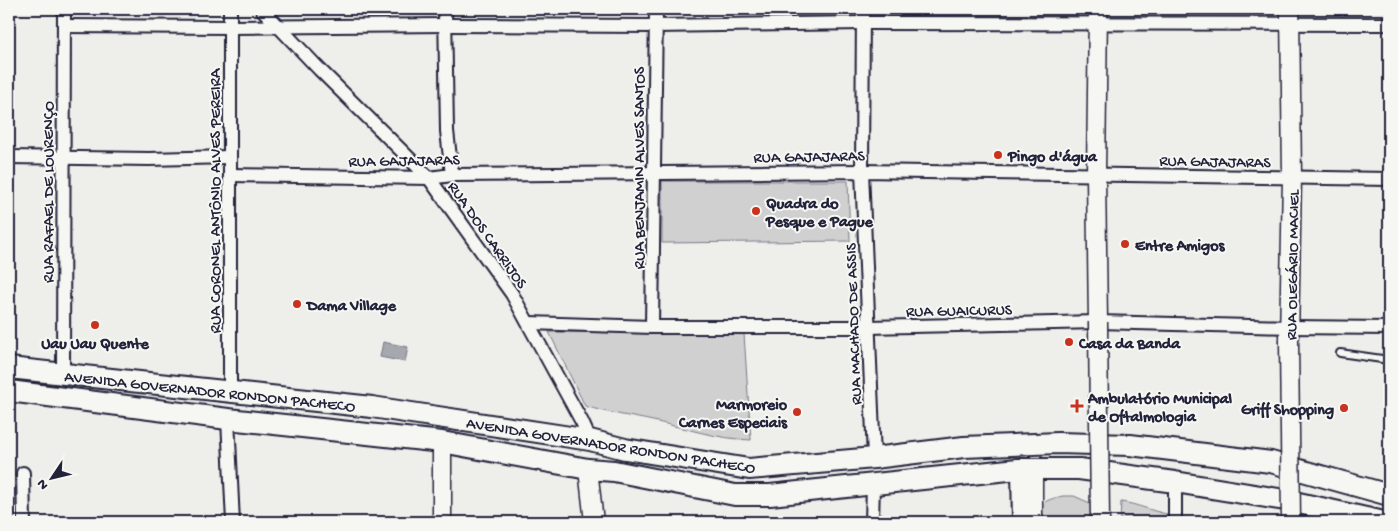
<svg xmlns="http://www.w3.org/2000/svg" width="1398" height="531" font-family="'Gochi Hand',sans-serif">
	<rect width="100%" height="100%" fill="#eeeeeb"/>
	<filter id="ink" filterUnits="userSpaceOnUse"><feTurbulence type="fractalNoise" baseFrequency=".02" numOctaves="2"/><feDisplacementMap in="SourceGraphic" scale="10" xChannelSelector="R" yChannelSelector="G"/><feConvolveMatrix kernelMatrix="1 2 1 2 8 2 1 2 1" color-interpolation-filters="sRGB"/></filter>
	<g filter="url(#ink)">
		<g fill="#d0d0d1" stroke="#797986">
			<path d="M662 181H848L850 241 662 243Z"/>
			<path d="M549 332 744 334 751 440C718 439 685 428 653 421 630 416 607 413 585 406Z"/>
			<path d="M1063 496H1074L1090 503 1091 522H1036C1039 503 1044 500 1063 496Z"/>
			<path d="M1121 502C1137 504 1151 511 1167 514L1168 522H1120Z"/>
		</g>
		<path fill="#a7a7af" stroke="#727281" d="M383 342 408 347 405 362 380 357Z"/>
		<g fill="none" stroke-linecap="round" stroke-linejoin="round">
			<defs>
				<path id="lane" d="M1340 353 1389 360"/>
				<g id="street">
					<path d="M262 9 320 70 429 178 512 294 582 422 590 440"/>
					<path d="M445 9 447 131 452 175"/>
					<path d="M863 9 862 171 874 458"/>
					<path d="M64 26 230 27 446 25 655 26 863 23 1389 24"/>
					<path d="M9 157 149 159 229 157"/>
					<path d="M230 175 429 178 452 175 862 171 1389 179"/>
					<path d="M529 323 652 327H868L1098 322 1290 327 1389 328"/>
					<path d="M652 327 656 9"/>
					<path d="M63 375 64 9"/>
					<path d="M230 393V9"/>
					<path d="M228 419 233 522"/>
					<path d="M1018 469 1019 522"/>
					<path d="M23 473 24 522"/>
					<path d="M872 522 873 484"/>
					<path d="M1175 522V482"/>
				</g>
				<g id="secondary">
					<path d="M1098 9 1096 175 1098 322"/>
					<path d="M1289 341 1292 177 1290 9"/>
					<path d="M442 442V522"/>
					<path d="M588 469 594 522"/>
					<path d="M1033 522V468"/>
				</g>
				<g id="primary">
					<path d="M9 368 372 407 590 440 625 449 749 469 874 458 964 447 1058 443 1130 445 1271 462 1389 495"/>
					<path d="M9 391 228 419 442 442 588 469 614 471 735 495H770L1018 469H1079L1175 482 1285 500 1384 522"/>
				</g>
			</defs>
			<use href="#lane" stroke="#22223b" stroke-width="10"/>
			<use href="#street" stroke="#22223b" stroke-width="16"/>
			<use href="#secondary" stroke="#22223b" stroke-width="21"/>
			<use href="#primary" stroke="#22223b" stroke-width="24"/>
			<use href="#lane" stroke="#f6f6f2" stroke-width="6"/>
			<use href="#street" stroke="#f6f6f2" stroke-width="12"/>
			<use href="#secondary" stroke="#f6f6f2" stroke-width="18"/>
			<use href="#primary" stroke="#f6f6f2" stroke-width="20"/>
			<defs>
				<g id="secondary-bridge">
					<path d="M1098 322 1100 522"/>
					<path d="M1289 341 1291 522"/>
				</g>
			</defs>
			<use href="#secondary-bridge" stroke="#22223b" stroke-width="21" stroke-linecap="butt"/>
			<use href="#secondary-bridge" stroke="#f6f6f2" stroke-width="18"/>
		</g>
	</g>
	<g fill="#c8321e" stroke="#f6f6f2" stroke-width="2">
		<circle cx="998" cy="155" r="5"/>
		<circle cx="756" cy="211" r="5"/>
		<circle cx="1125" cy="244" r="5"/>
		<circle cx="297" cy="304" r="5"/>
		<circle cx="95" cy="325" r="5"/>
		<circle cx="1069" cy="342" r="5"/>
		<path d="M1074.5 398.5h5v5h5v5h-5v5h-5v-5h-5v-5h5z"/>
		<circle cx="1344" cy="408" r="5"/>
		<circle cx="797" cy="412" r="5"/>
	</g>
	<g text-anchor="middle" stroke-width="4" stroke-linejoin="round" paint-order="stroke">
		<g font-size="16" fill="#22223b" stroke="#f6f6f2">
			<text transform="translate(809 155) rotate(-1)" y="6">RUA GAJAJARAS</text>
			<text transform="translate(404 159) rotate(-1)" y="6">RUA GAJAJARAS</text>
			<text transform="translate(1215 160) rotate(1)" y="6">RUA GAJAJARAS</text>
			<text transform="translate(638 168) rotate(-90)" y="6">RUA BENJAMIN ALVES SANTOS</text>
			<text transform="translate(47 192) rotate(-90)" y="6">RUA RAFAEL DE LOURENÇO</text>
			<text transform="translate(214 201) rotate(-90)" y="6">RUA CORONEL ANTÔNIO ALVES PEREIRA</text>
			<text transform="translate(489 234) rotate(55)" y="6">RUA DOS CARRIJOS</text>
			<text transform="translate(1291 265) rotate(-89)" y="6">RUA OLEGÁRIO MACIEL</text>
			<text transform="translate(959 309) rotate(-1)" y="6">RUA GUAICURUS</text>
			<text transform="translate(852 324) rotate(-92)" y="6">RUA MACHADO DE ASSIS</text>
			<text transform="translate(210 390) rotate(6)" y="6">AVENIDA GOVERNADOR RONDON PACHECO</text>
			<text transform="translate(611 444) rotate(9)" y="6">AVENIDA GOVERNADOR RONDON PACHECO</text>
		</g>
		<g font-size="16" font-weight="bold" fill="#22223b" stroke="#f6f6f2" text-anchor="start">
			<text x="1008" y="161">Pingo d'água</text>
			<text x="766" y="208">Quadra do<tspan x="766" dy="18">Pesque e Pague</tspan></text>
			<text x="1135" y="250">Entre Amigos</text>
			<text x="307" y="310">Dama Village</text>
			<text x="95" y="348" text-anchor="middle">Uau Uau Quente</text>
			<text x="1079" y="348">Casa da Banda</text>
			<text x="1088" y="403">Ambulatório Municipal<tspan x="1088" dy="18">de Oftalmologia</tspan></text>
			<text x="787" y="409" text-anchor="end">Marmoreio<tspan x="787" dy="18">Carnes Especiais</tspan></text>
			<text x="1334" y="414" text-anchor="end">Griff Shopping</text>
		</g>
	</g>
	<rect width="1398" height="531" fill="none" stroke="#f6f6f2" stroke-width="30"/>
	<rect x="15" y="15" width="1368" height="501" fill="none" stroke="#22223b" stroke-width="2" filter="url(#ink)"/>
	<g transform="translate(52 478) rotate(235)" stroke="#f6f6f2" stroke-width="4" paint-order="stroke">
	<path d="M0-4L9 19L0 12L-9 19Z" fill="#22223b"/>
	<text y="-8" font-size="14" font-weight="bold" text-anchor="middle" fill="#22223b">N</text>
	</g>
</svg>
